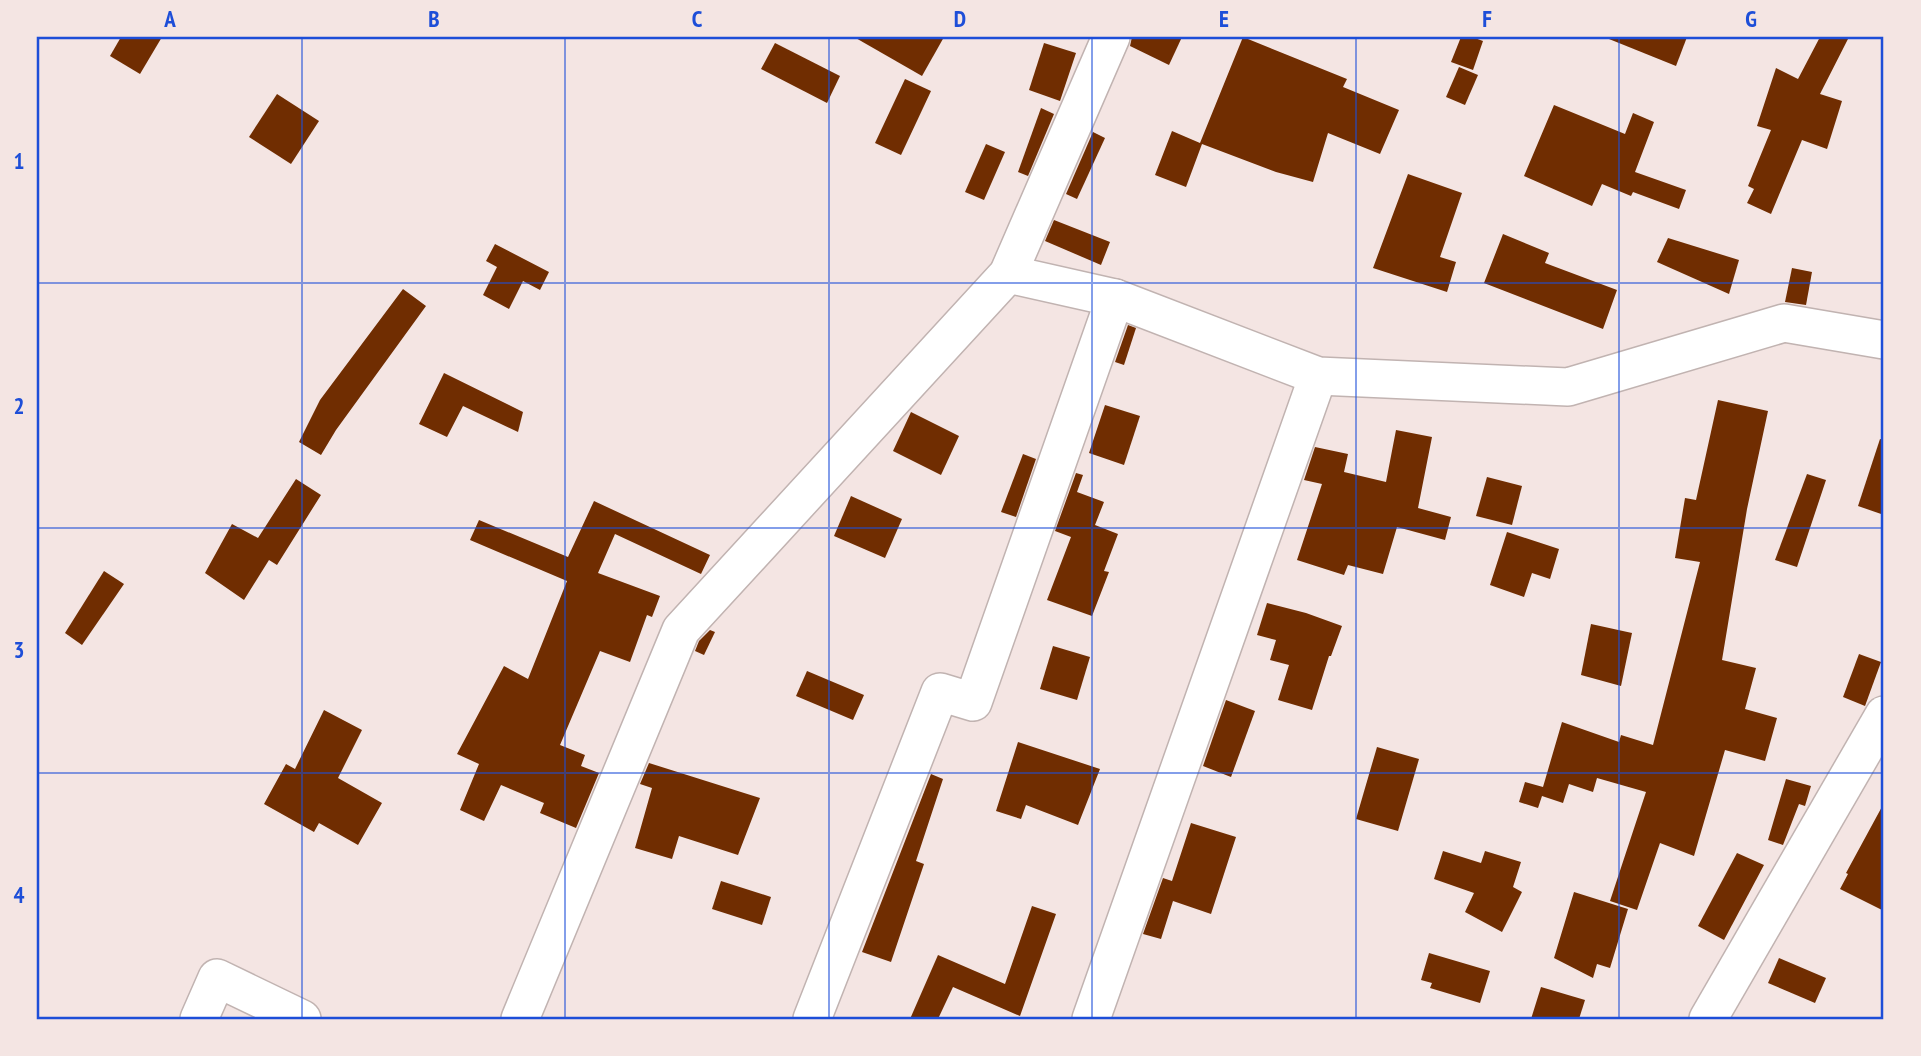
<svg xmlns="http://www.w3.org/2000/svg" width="1921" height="1056" font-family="'PT Sans Narrow',sans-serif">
	<rect width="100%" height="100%" fill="#f4e5e3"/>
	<g fill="#702d01">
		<path d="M121 37H162L140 74 110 56Z"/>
		<path d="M854 37H944L922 76Z"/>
		<path d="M1132 37H1182L1169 65 1130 46Z"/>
		<path d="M1243 37 1347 79 1343 87 1399 110 1380 154 1328 133 1313 182 1276 172 1202 144 1186 187 1155 175 1172 131 1200 143Z"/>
		<path d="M1461 37H1472L1483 41 1473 70 1451 62Z"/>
		<path d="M1604 37H1687L1676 66Z"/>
		<path d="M1820 37H1849L1820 94 1842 101 1827 149 1802 140 1771 214 1747 203 1754 189 1748 186 1771 130 1757 126 1776 68 1798 79Z"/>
		<path d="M775 43 840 76 827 103 761 69Z"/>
		<path d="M1044 43 1076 53 1060 101 1029 90Z"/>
		<path d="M1459 67 1478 75 1465 105 1446 97Z"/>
		<path d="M905 79 931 91 901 155 875 143Z"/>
		<path d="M277 94 319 121 291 164 249 137Z"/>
		<path d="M1554 105 1625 134 1633 113 1654 122 1635 172 1686 190 1679 209 1633 192 1631 196 1602 184 1592 206 1524 176Z"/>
		<path d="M1041 108 1054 114 1028 176 1018 172Z"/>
		<path d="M1093 132 1105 138 1077 199 1066 194Z"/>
		<path d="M986 144 1005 152 984 200 965 192Z"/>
		<path d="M1408 174 1462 193 1440 257 1456 262 1447 292 1373 268Z"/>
		<path d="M1054 220 1110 242 1101 265 1045 241Z"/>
		<path d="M1503 234 1549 253 1545 263 1617 290 1603 329 1484 283Z"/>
		<path d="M1668 238 1739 260 1729 294 1657 262Z"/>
		<path d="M495 244 549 272 540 290 523 281 509 309 483 295 497 267 486 261Z"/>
		<path d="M1792 268 1812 272 1806 305 1785 302Z"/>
		<path d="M403 289 426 306 336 430 321 455 299 442 320 400Z"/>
		<path d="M1128 325 1136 328 1124 365 1115 362Z"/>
		<path d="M444 373 523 412 518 432 463 406 447 437 419 424Z"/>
		<path d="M1718 400 1768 411 1747 509 1722 660 1756 668 1745 709 1777 718 1765 761 1725 750 1694 856 1660 843 1637 910 1610 901 1646 792 1597 778 1593 792 1569 784 1563 803 1542 796 1538 808 1519 802 1525 782 1543 787 1562 722 1619 742 1621 735 1653 745 1700 562 1675 558 1685 498 1696 500Z"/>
		<path d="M1105 405 1140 416 1124 465 1089 453Z"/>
		<path d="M911 412 959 436 941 475 893 451Z"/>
		<path d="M1396 430 1432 437 1418 508 1451 517 1445 540 1397 527 1383 574 1348 565 1344 575 1297 560 1322 484 1304 480 1315 447 1348 454 1344 472 1386 482Z"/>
		<path d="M1880 439 1884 440V515L1858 506Z"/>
		<path d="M1023 454 1036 459 1016 517 1001 512Z"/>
		<path d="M1076 473 1083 475 1077 492 1104 502 1095 525 1118 534 1104 571 1109 572 1092 616 1047 600 1071 537 1055 531Z"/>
		<path d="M1807 474 1826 480 1797 567 1775 560Z"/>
		<path d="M1487 477 1522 486 1512 525 1476 516Z"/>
		<path d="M296 479 321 495 277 565 269 560 244 600 205 573 232 524 258 538Z"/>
		<path d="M851 496 902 519 885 558 834 536Z"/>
		<path d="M594 501 710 555 701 574 615 534 598 573 660 596 652 617 647 615 630 662 600 651 560 745 585 755 581 766 599 773 576 828 540 813 544 803 501 785 484 821 460 810 479 764 457 754 504 666 528 679 567 581 470 540 479 520 568 557Z"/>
		<path d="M1507 532 1559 549 1550 579 1532 573 1524 597 1490 585Z"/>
		<path d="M104 571 124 584 82 645 65 633Z"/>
		<path d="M1267 603 1306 613 1342 626 1331 656H1329L1312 710 1278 700 1289 665 1270 660 1276 640 1257 635Z"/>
		<path d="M1591 624 1632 633 1621 686 1581 675Z"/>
		<path d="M710 630 715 632 704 655 695 651 699 641Z"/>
		<path d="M1053 646 1090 657 1077 700 1040 689Z"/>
		<path d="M1859 654 1881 662 1865 706 1843 697Z"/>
		<path d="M807 671 864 695 853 720 796 696Z"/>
		<path d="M1226 700 1255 711 1231 777 1203 766Z"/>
		<path d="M324 710 362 730 338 778 382 803 358 845 319 823 314 832 264 804 286 764 295 769Z"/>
		<path d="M1018 742 1100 769 1078 825 1026 805 1021 819 996 811Z"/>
		<path d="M1377 747 1419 759 1398 831 1356 819Z"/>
		<path d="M649 763 760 798 738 855 679 836 672 859 635 848 652 788 640 784Z"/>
		<path d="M931 774 943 779 916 861 924 864 891 962 862 952Z"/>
		<path d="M1786 779 1811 786 1805 806 1799 804 1783 845 1768 840Z"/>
		<path d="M1884 803V911L1840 889 1848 874 1846 873Z"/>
		<path d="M1191 823 1236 837 1211 914 1173 901 1161 939 1143 934 1163 878 1172 881Z"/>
		<path d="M1443 851 1481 863 1485 851 1521 862 1513 887 1522 892 1502 932 1465 912 1474 893 1434 879Z"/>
		<path d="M1737 853 1764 865 1724 940 1698 926Z"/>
		<path d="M721 881 771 897 762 925 712 909Z"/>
		<path d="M1574 892 1628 909 1610 968 1597 964 1593 978 1554 958Z"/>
		<path d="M1032 906 1056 914 1020 1016 953 987 938 1019H910L938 955 1005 984Z"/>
		<path d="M1429 953 1490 971 1480 1003 1430 988 1432 983 1421 980Z"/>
		<path d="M1779 958 1826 978 1815 1003 1768 983Z"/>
		<path d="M1541 987 1585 1000 1579 1019H1531Z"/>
	</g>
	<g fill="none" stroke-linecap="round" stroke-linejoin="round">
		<defs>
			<g id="minor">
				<path d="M1008 274 1115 298 1318 376 1568 387 1784 323 1884 340"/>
				<path d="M199 1019 217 978 302 1019"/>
				<path d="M520 1019 681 630 1008 274 1111 37"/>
				<path d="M812 1019 940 692 973 702 1115 298"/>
				<path d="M1091 1019 1318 376"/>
				<path d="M1708 1019 1884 715"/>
			</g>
		</defs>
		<use href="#minor" stroke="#c1b3b1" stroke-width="40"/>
		<use href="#minor" stroke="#fff" stroke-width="37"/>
	</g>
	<path fill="none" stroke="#1d4ed8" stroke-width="2" stroke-opacity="0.55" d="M302 37V1019M565 37V1019M829 37V1019M1092 37V1019M1356 37V1019M1619 37V1019M37 283H1884M37 528H1884M37 773H1884"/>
	<rect width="1921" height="1056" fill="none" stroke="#f4e5e3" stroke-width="77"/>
	<rect x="38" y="38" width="1844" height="980" fill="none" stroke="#1d4ed8" stroke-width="2.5"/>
	<g font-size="23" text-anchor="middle" font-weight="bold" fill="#1d4ed8">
		<text x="170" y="27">A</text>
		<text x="434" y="27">B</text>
		<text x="697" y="27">C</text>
		<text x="960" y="27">D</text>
		<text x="1224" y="27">E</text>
		<text x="1487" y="27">F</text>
		<text x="1751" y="27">G</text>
		<text x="19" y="169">1</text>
		<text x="19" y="414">2</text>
		<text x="19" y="658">3</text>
		<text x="19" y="903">4</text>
	</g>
</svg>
